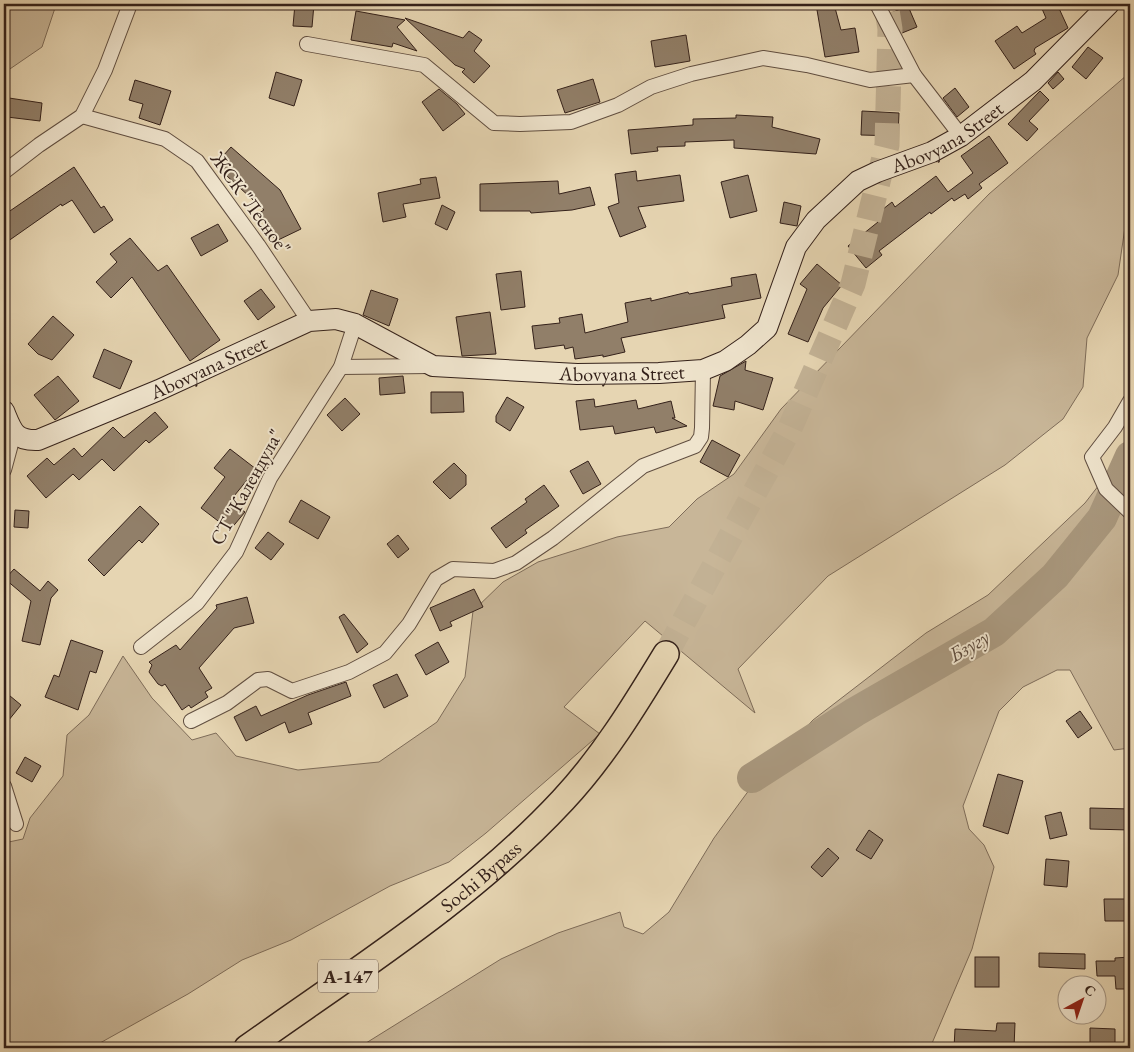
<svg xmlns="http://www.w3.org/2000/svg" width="1134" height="1052" font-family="'EB Garamond',serif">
	<rect width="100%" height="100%" fill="#e6d5b2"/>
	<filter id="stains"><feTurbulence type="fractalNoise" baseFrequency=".004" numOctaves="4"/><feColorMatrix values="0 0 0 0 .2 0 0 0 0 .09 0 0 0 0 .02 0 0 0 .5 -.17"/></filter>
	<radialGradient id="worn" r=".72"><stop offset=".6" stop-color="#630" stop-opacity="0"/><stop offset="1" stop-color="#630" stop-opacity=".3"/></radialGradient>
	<g fill="#c8b698" stroke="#7e6c59">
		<path d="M4 4 56 5 42 47 4 73Z"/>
		<path d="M1130 67V193L1118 275 1087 338 1083 387 1063 419 1005 465 828 576 738 669 755 713 645 621 564 707 600 734 486 833 449 862 390 886 291 940 242 960 188 994 91 1048H4V843L23 839 30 818 63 776 67 735 89 715 123 656 152 698 192 740 216 733 236 756 298 770 379 762 437 722 465 677 473 611 503 582 538 562 617 537 669 527 697 499 734 474 781 409 989 194 1127 75Z"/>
		<path d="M1130 445V748L1114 750 1070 670H1057L1023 687 999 711 963 806 969 829 984 845 994 867 972 949 930 1048H358L501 959 558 933 620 912 624 927 643 934 669 912 714 838 763 771 813 720 926 633 988 595 1085 503Z"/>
	</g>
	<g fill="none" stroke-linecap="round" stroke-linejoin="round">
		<path stroke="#a9987e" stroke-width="30" d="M752 778 855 712 994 632 1055 576 1102 518 1130 456"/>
	</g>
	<g fill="#917f69" stroke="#34211a">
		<path d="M295 4H314L312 27 293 26Z"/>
		<path d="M816 4H834L841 30 855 28 859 52 825 57Z"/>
		<path d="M1040 4H1057L1068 28 1035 48 1034 51 1036 54 1014 69 995 41 1017 26 1022 33 1046 18Z"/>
		<path d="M908 6 917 27 902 33 891 13Z"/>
		<path d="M356 11 405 20 397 27 417 51 393 43 392 47 351 40Z"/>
		<path d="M405 18 463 38 469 31 482 40 474 51 490 66 474 83 462 72 465 69 455 65Z"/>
		<path d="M686 35 690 61 655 67 651 41Z"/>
		<path d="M1088 47 1103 58 1086 79 1072 67Z"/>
		<path d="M276 72 302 80 294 106 269 98Z"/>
		<path d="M1058 72 1064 79 1053 89 1048 83Z"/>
		<path d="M593 79 600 102 565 113 557 90Z"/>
		<path d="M135 80 171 91 160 125 139 118 143 104 129 100Z"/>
		<path d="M955 88 969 107 957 117 943 98Z"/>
		<path d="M439 89 457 104 465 114 443 131 422 102Z"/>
		<path d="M1040 91 1049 100 1029 121 1038 129 1027 141 1008 124Z"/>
		<path d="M9 98 42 103 40 121 7 117Z"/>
		<path d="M862 111 899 113 898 136 861 135Z"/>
		<path d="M736 115 773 117 772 127 820 139 816 154 734 148V140L685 142V146L657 147 658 151 631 154 628 130 693 125V119L736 118Z"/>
		<path d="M989 136 1008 163 979 184 982 188 968 199 965 194 954 201 952 198 931 214 930 212 879 251 882 255 866 268 848 246 878 222 873 217 892 202 895 207 936 176 948 192 973 173 961 156Z"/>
		<path d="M231 147 280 190 301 229 276 241 259 213 264 210 215 165Z"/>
		<path d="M74 167 101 208 104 206 113 220 94 233 72 200 62 206 61 204 4 244V215Z"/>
		<path d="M636 171 637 181 680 175 684 201 638 207 646 227 620 237 608 207 619 203 615 174Z"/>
		<path d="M748 175 757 211 730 218 721 182Z"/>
		<path d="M436 177 440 198 403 204 406 217 383 222 378 193 421 184 420 179Z"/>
		<path d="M558 181 559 194 590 187 595 205 572 210 531 213 530 211H480V184Z"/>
		<path d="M784 202 801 206 797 226 780 223Z"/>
		<path d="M442 205 455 212 447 230 435 224Z"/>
		<path d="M218 224 228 241 201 256 191 238Z"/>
		<path d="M130 238 158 271 167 265 220 340 190 361 132 277 111 298 96 282 117 262 110 254Z"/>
		<path d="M817 264 842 285 823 308 808 342 788 334 807 289 800 284Z"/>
		<path d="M521 271 525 307 501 310 496 274Z"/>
		<path d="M756 274 761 298 722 305 725 318 621 338 625 352 603 357V355L575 359 573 347 565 349 564 345 535 349 532 326 560 323 559 318 582 314 585 333 628 322 625 303 651 298V301L688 292 689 294 732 286 731 278Z"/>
		<path d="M261 289 275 307 258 320 244 301Z"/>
		<path d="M371 290 398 299 389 326 363 315Z"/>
		<path d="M490 312 496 354 462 356 456 317Z"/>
		<path d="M53 316 74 335 52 360 38 354 28 344Z"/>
		<path d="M104 349 132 361 120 389 93 377Z"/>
		<path d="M746 361 745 370 773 378 763 410 735 401 734 410 713 406 720 376Z"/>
		<path d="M58 376 79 401 55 420 34 395Z"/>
		<path d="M403 376 405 393 380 395 379 378Z"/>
		<path d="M431 392H463L464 412 431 413Z"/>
		<path d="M507 397 524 407 510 431 496 422V416Z"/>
		<path d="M345 398 360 414 342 431 327 415Z"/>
		<path d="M594 399 595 407 636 400 638 409 671 401 675 418H672L687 426 656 433 654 427 615 434 613 426 580 430 576 401Z"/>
		<path d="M155 412 168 427 149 443 146 440 114 471 102 459 79 480 73 474 46 498 27 476 47 458 54 465 74 448 82 457 113 427 124 438Z"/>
		<path d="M712 440 740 455 728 477 700 462Z"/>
		<path d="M230 449 256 469 230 501 245 512 230 530 201 508 225 477 214 468Z"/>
		<path d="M588 461 601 484 583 494 570 471Z"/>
		<path d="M454 463 466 475V485L450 499 433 482Z"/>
		<path d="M544 485 559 506 525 530 527 533 506 548 491 528 527 502 525 499Z"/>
		<path d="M301 500 330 517 318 539 289 522Z"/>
		<path d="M140 506 159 524 142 543 139 540 104 576 88 560Z"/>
		<path d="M15 510 29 511 28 528 14 527Z"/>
		<path d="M268 532 284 544 271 560 255 548Z"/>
		<path d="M398 535 409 549 398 558 387 544Z"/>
		<path d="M14 569 40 591 48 581 58 590 51 598 40 645 22 641 31 601 5 579Z"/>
		<path d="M474 589 483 607 450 622 452 626 440 631 430 608Z"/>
		<path d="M247 597 254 623 234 628 199 668 212 688 205 692 208 697 191 708 189 705 182 710 165 684 162 686 158 684 149 672 152 665 149 662 176 645 180 650 217 608 216 605Z"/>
		<path d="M344 614 368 644 357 653 339 617Z"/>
		<path d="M71 640 103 651 96 673 90 671 78 710 45 697 54 675 59 677Z"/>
		<path d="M438 642 449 662 426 675 415 655Z"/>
		<path d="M397 674 408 696 384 708 373 685Z"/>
		<path d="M346 682 351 696 308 713 312 724 289 733 285 722 246 741 234 717 256 706 261 716 308 695Z"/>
		<path d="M4 691 21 705 4 726Z"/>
		<path d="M1080 711 1092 728 1078 738 1066 721Z"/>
		<path d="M25 757 41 766 32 782 16 773Z"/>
		<path d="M998 774 1023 781 1008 834 983 826Z"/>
		<path d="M1090 808 1130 809V830L1090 829Z"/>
		<path d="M1061 812 1067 835 1050 839 1045 816Z"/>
		<path d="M869 830 883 840 871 859 856 850Z"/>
		<path d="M828 848 839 858 822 877 811 867Z"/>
		<path d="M1046 859 1069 861 1067 887 1044 885Z"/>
		<path d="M1104 899H1126L1127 921H1105Z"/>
		<path d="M1039 953 1085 954V969L1039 967Z"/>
		<rect x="975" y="957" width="24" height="30"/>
		<path d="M1130 957V989H1116L1115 976H1097L1096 961H1115V958Z"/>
		<path d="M997 1023H1015L1014 1048H954L955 1029 996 1031Z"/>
		<path d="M1090 1028 1115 1029V1048H1090Z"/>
	</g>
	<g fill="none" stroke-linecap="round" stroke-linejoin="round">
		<path stroke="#c2b194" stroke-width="25" stroke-dasharray="25 12" stroke-linecap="butt" d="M666 654 790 428 853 284 887 145 890 29 886 4"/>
		<defs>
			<g id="street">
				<path d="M877 4 914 75 961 136"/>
				<path d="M307 44 424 65 494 123 520 124 571 122 618 105 651 87 691 74 763 58 807 65 870 80 914 75"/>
				<path d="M82 116 165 139 197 161 258 245 309 321"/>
				<path d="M4 172 39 145 82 116 105 70 130 4"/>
				<path d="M341 367 430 366"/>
				<path d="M1130 401 1115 427 1092 457 1106 489 1130 512"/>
				<path d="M4 470 14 433"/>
				<path d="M141 647 197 603 236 552 270 478 341 367 355 324"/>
				<path d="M191 721 227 703 258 680 268 679 292 691 349 672 385 653 409 624 436 579 453 569 494 571 516 563 553 538 643 466 695 446 701 437 702 428 703 370"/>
				<path d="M4 786 16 824"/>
			</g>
			<g id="secondary">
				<path id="s1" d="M4 411C12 430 14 441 38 440L159 390 309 321 336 319 355 324 433 366 577 374 659 373 703 370 725 361 748 345 767 328 796 247 816 220 858 181 877 172 932 152 961 136 1033 81 1109 4"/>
			</g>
			<g id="highway">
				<path id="s2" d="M247 1048C355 971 472 898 563 800 604 756 635 705 666 654"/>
			</g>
		</defs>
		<use href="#street" stroke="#604e40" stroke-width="16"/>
		<use href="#secondary" stroke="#34211a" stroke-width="22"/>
		<use href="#highway" stroke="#34211a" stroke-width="28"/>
		<use href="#street" stroke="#efe4cd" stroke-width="14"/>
		<use href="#secondary" stroke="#efe4cd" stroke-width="20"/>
		<use href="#highway" stroke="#e6d5b2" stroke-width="25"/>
	</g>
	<g text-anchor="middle" stroke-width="4" stroke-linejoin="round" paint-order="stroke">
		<rect fill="#efe4cd" stroke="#6c5c50" stroke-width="1" x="318" y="959.5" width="60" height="33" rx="4"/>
		<g font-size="19" font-weight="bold" fill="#34211a">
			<text x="348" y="983">А-147</text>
		</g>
		<g font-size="20" fill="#34211a" stroke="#efe4cd">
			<text dy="7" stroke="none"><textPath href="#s1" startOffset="1105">Abovyana Street</textPath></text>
			<text transform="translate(251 203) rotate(54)" y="7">ЖСК "Лесное"</text>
			<text dy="7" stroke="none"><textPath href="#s1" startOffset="235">Abovyana Street</textPath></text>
			<text dy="7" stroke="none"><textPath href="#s1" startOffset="670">Abovyana Street</textPath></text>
			<text transform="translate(246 487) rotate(-61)" y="7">СТ "Календула"</text>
			<text dy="7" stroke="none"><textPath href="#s2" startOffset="290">Sochi Bypass</textPath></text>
		</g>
		<g font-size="21" font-style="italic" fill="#5d4b3d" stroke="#efe4cd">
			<text transform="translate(969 646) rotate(-30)" y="7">Бзугу</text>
		</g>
	</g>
	<rect width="1134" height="1052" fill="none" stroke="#e6d5b2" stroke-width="20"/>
	<rect x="5" y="5" width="1124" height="1042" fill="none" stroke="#34211a" stroke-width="2.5"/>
	<rect x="10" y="10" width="1114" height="1032" fill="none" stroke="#34211a"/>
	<g transform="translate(1082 1000) rotate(40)"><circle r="24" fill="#efe4cd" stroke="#a49685"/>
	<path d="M0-4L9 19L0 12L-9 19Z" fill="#8f2418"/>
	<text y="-8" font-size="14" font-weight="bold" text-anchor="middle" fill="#34211a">С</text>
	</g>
	<rect width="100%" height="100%" filter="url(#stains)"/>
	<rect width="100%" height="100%" fill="url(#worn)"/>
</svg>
